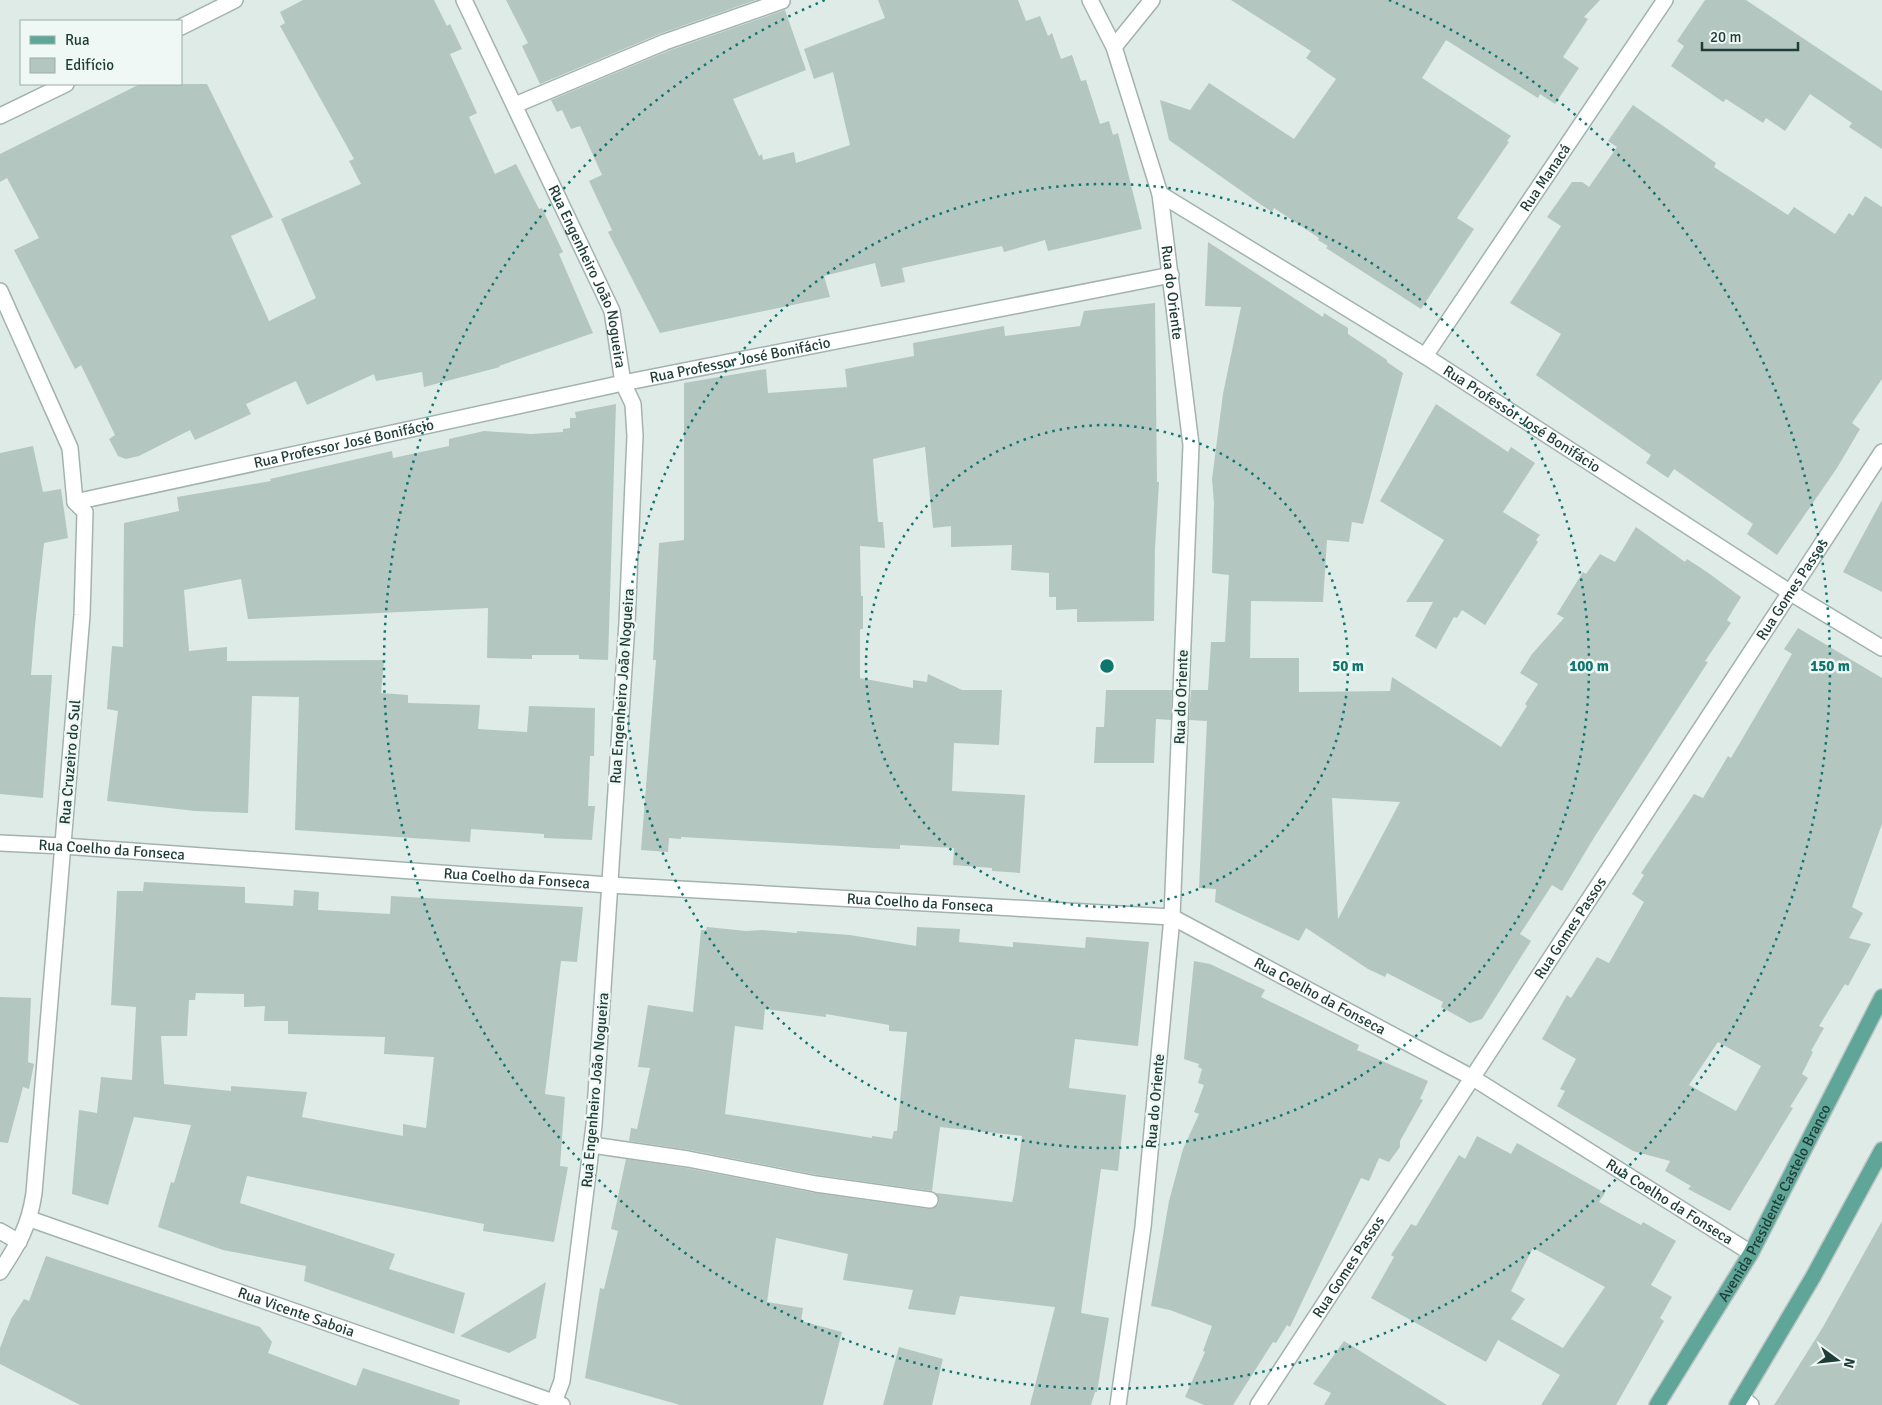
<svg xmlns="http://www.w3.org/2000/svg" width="1882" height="1405" font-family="Signika,sans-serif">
	<rect width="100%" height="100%" fill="#dfebe7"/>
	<g fill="#b4c6c0" fill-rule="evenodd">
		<path d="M303 0H434L447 26 450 24 462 49 450 54 477 113 469 117 495 174 516 164 539 209 542 208 552 229 563 252 559 254 593 333 499 366 500 367 424 387 422 372 376 381 374 374 307 405 296 381 246 404 251 414 195 440 190 430 139 456 126 459 118 456 109 439 115 435 81 365 75 369 14 250 39 238 7 178 0 182V154L140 84H207L273 217 231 236 269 321 316 298 281 219 361 184 349 161 354 159 280 26 285 23 280 12Z"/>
		<path d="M506 0H756L662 33 540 84 522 46 528 43Z"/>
		<path d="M878 0H1018L1026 21 1040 16 1048 36 1052 33 1061 59 1072 55 1081 81 1086 80 1100 124 1109 121 1113 135 1118 133 1142 229 1048 251 1045 240 1004 252 1002 246 902 268 905 282 881 287 875 263 824 276 830 297 660 333 608 232 612 230 589 181 602 175 580 126 571 129 562 110 557 112 551 100 668 51 785 10 806 70 733 99 759 156 762 154 763 160 794 152 796 163 850 145 833 72 814 79 804 49 885 18Z"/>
		<path d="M1231 0H1600L1584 17 1588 19 1563 57 1579 68 1555 104 1540 94 1538 98 1446 40 1422 78 1511 136 1507 141 1509 142 1457 218 1474 229 1421 309 1326 248 1328 246 1318 240 1319 238 1274 208 1272 212 1260 204 1169 140 1160 100 1190 110 1209 83 1294 139 1336 79 1306 58 1311 51Z"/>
		<path d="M1705 0H1746L1882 91V149L1849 127 1852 123 1810 94 1785 131 1766 118 1763 123 1726 99 1723 102 1671 66 1684 46 1677 41Z"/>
		<path d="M1633 105 1716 163 1714 167 1788 215 1794 207 1835 234 1849 213 1853 216 1865 196 1882 207V379L1852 423 1860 429 1837 468 1777 555 1747 534 1753 524 1674 469 1668 478 1646 463 1651 455 1536 375 1561 334 1510 303 1561 226 1547 217 1572 182H1582L1589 187 1617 147 1608 141Z"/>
		<path d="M1208 242 1323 317 1324 313 1348 328V334L1387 360V362L1403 373 1363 524 1352 522 1349 542 1327 540 1323 602 1251 601 1250 658H1299V692L1390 691 1392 677 1501 747 1527 706 1525 704 1538 684 1520 673 1532 654 1564 618 1557 614 1583 572 1586 574 1600 554 1615 562 1636 527 1685 562 1687 559 1707 572 1741 597 1727 620 1731 623 1705 661 1708 662 1595 836 1562 891 1552 885 1520 934 1531 941 1482 1019 1470 1023 1441 1007 1443 1002 1387 973 1385 977 1368 969 1306 928 1299 941 1215 902 1216 889 1199 888 1207 721 1189 720 1191 690H1208L1211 642H1225L1229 575 1212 573 1214 503 1212 479 1223 394 1241 307 1205 306ZM1332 798 1400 802 1338 919Z"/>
		<path d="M1155 303 1157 482H1159L1155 549 1154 621 1077 622V609L1056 610V597H1049V573L1011 570 1012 545 951 547V526L933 528 925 447 873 459 878 522H883L885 548 860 546 861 596H863V629H860V678L913 688V680L927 682 928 674 962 690H1002L999 745 954 743 952 791 1025 795 1020 873 992 871V868L953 865 954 848 900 845V849L875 848 681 837V839L669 838 668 852 641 850 656 660H653L659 543 684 540V383L766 369 768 393 847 387 845 369 914 356 913 343 1004 326 1005 336 1080 326 1084 311Z"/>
		<path d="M616 404 608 660 579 659V655H532V659L487 658 488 608 248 619 241 579 184 590 189 651 227 647V661L384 660 381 693 408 695V703L480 705 478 729 527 732 529 706 595 708 594 756H590L588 806H595L592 840 544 838V834L471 829 470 842 295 830 299 697 252 696 248 813 195 811 107 801 118 711 107 709 112 646 123 647 124 523 179 511 177 497 271 481 270 479 392 451 393 458 449 446V439L484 431 531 434 563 432V429L570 428V418H576L575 412Z"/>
		<path d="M1436 404 1508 452 1511 447 1535 463 1503 512 1540 535 1536 540 1538 542 1485 625 1462 610 1457 618 1454 617 1436 649 1415 636 1433 602H1406L1444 540 1380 501Z"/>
		<path d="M33 446 43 492 61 489 68 538 44 543 35 626 31 675H52L43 798 0 794V453Z"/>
		<path d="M1882 500V592L1843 572Z"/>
		<path d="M1798 628 1882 678V824L1852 907 1863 913 1849 938 1871 944 1848 986 1845 984 1819 1026 1824 1028 1811 1051 1813 1052 1802 1074 1808 1078 1790 1107 1793 1108 1730 1211 1688 1189 1691 1186 1665 1171 1670 1161 1633 1151 1557 1106 1565 1091 1560 1089 1576 1059 1542 1039 1567 995 1571 998 1597 957 1609 963 1644 902 1632 894 1644 875 1641 873 1694 794 1703 798 1728 756 1731 758 1792 654 1784 649ZM1718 1042 1761 1066 1736 1111 1689 1085Z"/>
		<path d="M1106 690H1172L1171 720 1156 719 1154 763H1094L1096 727H1104Z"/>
		<path d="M144 882 245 887V903L293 906 294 890 319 892 318 910 390 914 391 896 583 907 577 962 561 961 545 1094 565 1097 560 1166 568 1167 554 1242 483 1231 484 1224 247 1176 240 1203 395 1254 389 1269 465 1293 454 1334 304 1281 306 1266 223 1250 158 1227 171 1182 174 1183 191 1125 134 1117 108 1205 72 1194 79 1110 97 1113 101 1077 132 1080 136 1007 111 1005 115 932 117 891H143ZM196 993 244 994V1007L265 1006 264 1021H288V1034L385 1037 384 1054 434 1057 426 1128 403 1124V1136L302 1117 307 1092 231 1086V1091L164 1084 161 1036H187L189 1000H195Z"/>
		<path d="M707 927 746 931 762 930 797 933V931L850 935 916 946 917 927 960 929 959 942 1013 947V942L1085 948 1086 937 1149 942 1138 1046 1075 1039 1069 1088 1126 1095 1118 1171 1101 1169 1081 1313 1109 1318 1097 1392H1095L1091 1405H1030L1055 1307 960 1296 955 1315 908 1309 913 1290 843 1280 848 1254 776 1238 767 1302 803 1308 801 1321 842 1332 823 1405H680L585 1378 600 1288 604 1289 618 1231 611 1229 626 1159 686 1168 815 1193 929 1209 938 1205 939 1201 936 1193 1012 1202 1014 1194 1022 1136 940 1127 932 1191 818 1175 690 1150 629 1141 631 1128 637 1129 650 1068 638 1067 648 1005 693 1012 701 930H706ZM765 1009 826 1017V1014L889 1025V1031L907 1032 897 1131H894L892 1139 872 1136V1138L725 1114 735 1026 763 1030Z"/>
		<path d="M1194 961 1210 964 1265 990 1261 997 1359 1045 1357 1050 1428 1081 1420 1099 1423 1100 1400 1141V1147L1389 1162 1379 1158 1369 1181 1361 1178 1290 1327 1287 1325 1276 1343 1273 1342 1233 1405H1204L1185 1397 1205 1352 1203 1351 1212 1326 1170 1310 1151 1306 1169 1201 1183 1149 1199 1114 1194 1112 1204 1085 1198 1083 1202 1069 1198 1067 1199 1064 1184 1059Z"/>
		<path d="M0 997 31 998 28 1062 34 1064 29 1089 23 1087 8 1143 0 1142Z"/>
		<path d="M1477 1136 1511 1154 1517 1143 1605 1193 1599 1202 1641 1225 1643 1222 1676 1241 1651 1285 1672 1297 1660 1318 1664 1321 1616 1405H1541L1560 1375 1498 1340 1486 1362 1371 1298 1394 1257 1391 1255 1411 1224 1416 1226 1459 1155 1465 1159ZM1533 1248 1605 1287 1563 1348 1511 1319 1525 1299 1511 1291Z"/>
		<path d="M1882 1221V1405H1774L1823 1327Z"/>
		<path d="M46 1256 260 1327 272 1342 268 1353 356 1386 363 1368 460 1400 459 1405H80L0 1364V1348L11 1319 24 1299 29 1301Z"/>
		<path d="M546 1282 536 1338 509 1353 460 1336Z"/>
		<path d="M1344 1341 1447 1405H1324L1331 1393 1313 1384Z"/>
		<path d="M899 1347 943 1359 932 1405H883Z"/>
	</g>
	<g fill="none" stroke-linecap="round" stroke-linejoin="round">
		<defs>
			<g id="service">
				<path d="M515 105 665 42 782 1"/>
				<path d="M592 1145 688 1159 816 1184 930 1200"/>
				<path d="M0 1231 19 1242"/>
			</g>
			<g id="minor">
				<path id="s1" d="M464 0 612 311 623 383 633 404 635 436 627 623 594 1125 562 1381 553 1405"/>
				<path id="s2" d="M1090 0 1114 47 1160 194 1191 445 1172 917 1143 1227 1118 1405"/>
				<path d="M181 27 235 0"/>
				<path d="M1114 47 1152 0"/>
				<path d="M0 116 66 84"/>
				<path id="s3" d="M1160 194 1425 356 1791 593 1882 648"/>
				<path d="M0 291 70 448 75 502 85 512 82 615 34 1193C29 1228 18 1244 0 1272"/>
				<path id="s4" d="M1425 356 1665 0"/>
				<path id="s5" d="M75 502 623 383 1171 275"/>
				<path id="s6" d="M0 843 63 846 609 885 1172 917 1473 1078 1751 1253"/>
				<path id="s7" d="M30 1219 562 1405"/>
				<path d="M1742 1398 1751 1405"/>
				<path id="s8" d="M1258 1405 1882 452"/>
			</g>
			<g id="primary">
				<path id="s9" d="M1657 1405 1751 1253 1882 997"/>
				<path d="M1737 1405 1813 1277 1882 1150"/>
			</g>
		</defs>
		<use href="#service" stroke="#a2b3af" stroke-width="18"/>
		<use href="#minor" stroke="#a2b3af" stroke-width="18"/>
		<use href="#primary" stroke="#bcc5c3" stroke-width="18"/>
		<use href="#service" stroke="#fff" stroke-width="15"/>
		<use href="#minor" stroke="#fff" stroke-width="15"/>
		<use href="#primary" stroke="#5fa598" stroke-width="15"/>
	</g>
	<g fill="none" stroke="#0f766e" stroke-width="2.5" stroke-dasharray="2.5 5">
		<circle cx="1107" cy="666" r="241"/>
		<circle cx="1107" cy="666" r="482"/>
		<path d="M1389 0A723 723 0 1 1 825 0"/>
	</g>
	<g text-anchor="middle" stroke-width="5" stroke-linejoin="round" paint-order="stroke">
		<g font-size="15" fill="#1f3d37" stroke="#eff8f4">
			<text dy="5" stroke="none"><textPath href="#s4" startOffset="215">Rua Manacá</textPath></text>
			<text dy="5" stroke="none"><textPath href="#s1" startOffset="304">Rua Engenheiro João Nogueira</textPath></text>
			<text dy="5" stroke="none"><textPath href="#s2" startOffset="306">Rua do Oriente</textPath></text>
			<text dy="5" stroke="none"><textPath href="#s5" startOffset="680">Rua Professor José Bonifácio</textPath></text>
			<text dy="5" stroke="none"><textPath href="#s3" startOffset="426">Rua Professor José Bonifácio</textPath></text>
			<text dy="5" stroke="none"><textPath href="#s5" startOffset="275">Rua Professor José Bonifácio</textPath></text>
			<text dy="5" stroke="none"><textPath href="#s8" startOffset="975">Rua Gomes Passos</textPath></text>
			<text transform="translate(622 686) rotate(-86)" y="5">Rua Engenheiro João Nogueira</text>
			<text transform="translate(1181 697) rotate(-88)" y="5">Rua do Oriente</text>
			<text transform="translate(70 762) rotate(-85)" y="5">Rua Cruzeiro do Sul</text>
			<text dy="5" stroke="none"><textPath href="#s6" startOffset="112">Rua Coelho da Fonseca</textPath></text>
			<text dy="5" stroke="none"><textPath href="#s6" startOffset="518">Rua Coelho da Fonseca</textPath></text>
			<text dy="5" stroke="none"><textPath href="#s6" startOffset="922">Rua Coelho da Fonseca</textPath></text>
			<text dy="5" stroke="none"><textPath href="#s8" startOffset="570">Rua Gomes Passos</textPath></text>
			<text dy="5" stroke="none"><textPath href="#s6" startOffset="1342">Rua Coelho da Fonseca</textPath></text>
			<text transform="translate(595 1090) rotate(-85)" y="5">Rua Engenheiro João Nogueira</text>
			<text transform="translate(1155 1101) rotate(-85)" y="5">Rua do Oriente</text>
			<text dy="5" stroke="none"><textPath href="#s6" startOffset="1748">Rua Coelho da Fonseca</textPath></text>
			<text dy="5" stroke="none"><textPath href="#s9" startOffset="234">Avenida Presidente Castelo Branco</textPath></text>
			<text dy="5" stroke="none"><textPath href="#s8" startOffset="165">Rua Gomes Passos</textPath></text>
			<text dy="5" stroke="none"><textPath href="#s7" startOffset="282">Rua Vicente Saboia</textPath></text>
		</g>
	</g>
	<circle cx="1107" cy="666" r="8" fill="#0f766e" stroke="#eff8f4" stroke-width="2.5"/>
	<g font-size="15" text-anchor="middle" font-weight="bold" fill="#0f766e" stroke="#eff8f4" stroke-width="5" stroke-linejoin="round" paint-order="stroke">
		<text x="1348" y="671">50 m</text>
		<text x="1589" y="671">100 m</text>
		<text x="1830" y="671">150 m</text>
	</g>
	<rect x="20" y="20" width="162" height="65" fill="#eff8f4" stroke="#9cada8"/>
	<rect x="30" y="36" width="25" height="8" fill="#5fa598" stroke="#9cada8"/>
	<text x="65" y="45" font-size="15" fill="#1f3d37">Rua</text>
	<rect x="30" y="58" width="25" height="15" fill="#b4c6c0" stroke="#9cada8"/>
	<text x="65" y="70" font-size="15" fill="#1f3d37">Edifício</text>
	<g transform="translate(1837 1360) rotate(105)" stroke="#eff8f4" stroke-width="4" paint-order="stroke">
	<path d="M0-4L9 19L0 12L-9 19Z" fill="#1f3d37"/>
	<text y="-8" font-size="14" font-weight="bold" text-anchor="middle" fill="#1f3d37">N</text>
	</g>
	<path d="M1702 42v8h96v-8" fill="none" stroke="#1f3d37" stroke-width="2.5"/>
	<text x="1710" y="42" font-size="15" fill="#1f3d37" stroke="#eff8f4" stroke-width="4" paint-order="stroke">20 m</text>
</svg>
